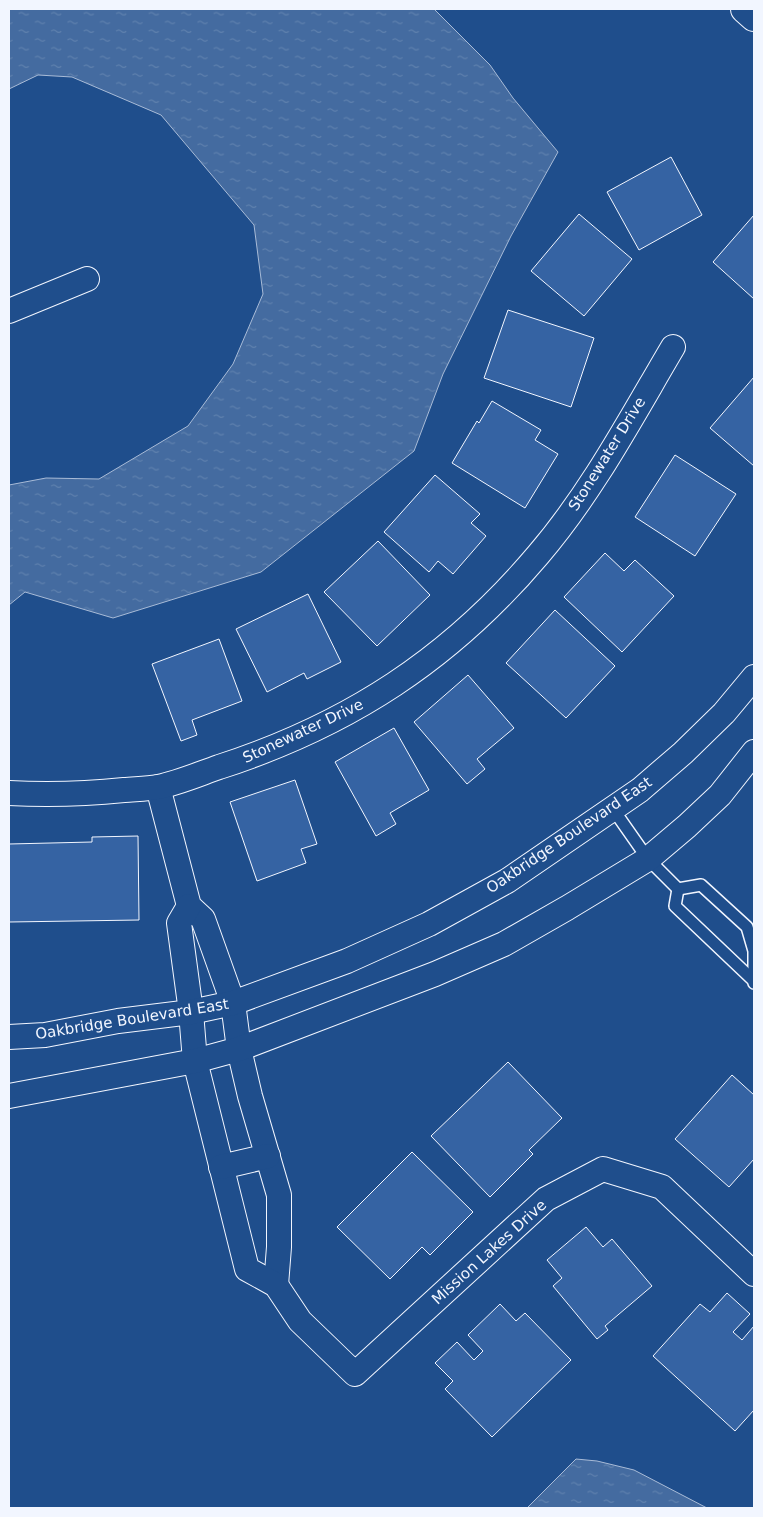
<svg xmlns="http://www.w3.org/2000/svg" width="763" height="1517" font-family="'DejaVu Sans',sans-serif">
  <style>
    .water { fill: url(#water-ripples); stroke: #a8bbd7 }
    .building { fill: #3563a3; stroke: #f2f6ff }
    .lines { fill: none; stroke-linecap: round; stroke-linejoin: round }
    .service-casing { stroke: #f2f6ff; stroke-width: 14 }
    .minor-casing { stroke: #f2f6ff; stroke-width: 26 }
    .primary-casing { stroke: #f2f6ff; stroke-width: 30 }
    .service { stroke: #1f4e8c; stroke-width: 11 }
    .minor { stroke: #1f4e8c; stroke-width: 24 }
    .primary { stroke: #1f4e8c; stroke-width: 28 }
    .labels { text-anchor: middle; stroke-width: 4; stroke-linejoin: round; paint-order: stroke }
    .street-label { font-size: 15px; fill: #f2f6ff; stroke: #1f4e8c }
  </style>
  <defs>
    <pattern id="water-ripples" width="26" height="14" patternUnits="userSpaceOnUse" patternTransform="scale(1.25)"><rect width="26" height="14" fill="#446ba0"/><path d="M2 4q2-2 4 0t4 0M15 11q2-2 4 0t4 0" fill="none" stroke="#5f81ae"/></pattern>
  </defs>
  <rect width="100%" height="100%" fill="#1f4e8c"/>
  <!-- water -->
  <g class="water">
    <polygon points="9,9 434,9 490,65 513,98 558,152 511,236 443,374 414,451 261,572 113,618 25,592 9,605 9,485 46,478 99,479 188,426 233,364 263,294 254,225 161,115 72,77 38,75 9,89"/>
    <polygon points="576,1459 597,1461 634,1470 707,1508 527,1508"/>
  </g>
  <!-- building -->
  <g class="building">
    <polygon points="671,157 702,215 639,250 607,192"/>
    <polygon points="579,214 632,259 584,316 531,271"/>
    <polygon points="754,215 754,299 713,262"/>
    <polygon points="508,310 594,338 571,407 484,378"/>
    <polygon points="754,377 754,466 710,428"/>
    <polygon points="492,401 541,430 535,440 558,454 525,508 452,463 477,421 479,423"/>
    <polygon points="675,455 736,494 695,556 635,517"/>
    <polygon points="435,475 480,514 471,523 486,536 453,574 438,561 429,572 384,532"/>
    <polygon points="378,541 430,595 377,646 324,592"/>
    <polygon points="605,553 624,571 635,560 674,596 622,652 564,597"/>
    <polygon points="308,594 341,662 307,679 304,673 267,692 236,629"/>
    <polygon points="555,610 615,666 566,718 506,663"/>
    <polygon points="219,639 242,701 192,720 197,735 181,741 152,664"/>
    <polygon points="468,675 514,728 477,759 485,769 467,784 414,722"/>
    <polygon points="394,728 429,790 390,813 396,824 376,836 335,762"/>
    <polygon points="295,780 317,844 301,849 306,863 257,881 230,802"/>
    <polygon points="138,836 139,920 9,922 9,844 92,842 92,837"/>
    <polygon points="508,1062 562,1118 529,1150 533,1154 490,1197 431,1136"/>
    <polygon points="732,1075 754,1095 754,1159 729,1187 675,1139"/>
    <polygon points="412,1152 473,1212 430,1255 422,1247 390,1279 337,1227"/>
    <polygon points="586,1227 603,1247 612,1239 652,1286 605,1326 608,1330 597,1339 553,1286 562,1278 547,1260"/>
    <polygon points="727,1293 750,1314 733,1332 742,1340 754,1326 754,1410 735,1431 653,1356 700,1304 710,1312"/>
    <polygon points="500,1304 516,1321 525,1313 571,1360 492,1437 445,1389 453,1381 435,1363 457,1342 474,1360 483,1351 468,1335"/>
  </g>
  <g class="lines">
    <defs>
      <g id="service">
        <polyline points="613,809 648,859 678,889"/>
        <polyline points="678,889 701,885 747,927 754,951 754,983"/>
        <polyline points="678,889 675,906 754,981"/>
      </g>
      <g id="minor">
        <polyline points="9,311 87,279"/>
        <polyline points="158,787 189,906 203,919 233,1003 239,1049 250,1096 279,1195 279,1247 276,1285"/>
        <path d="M9,793c38,2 76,1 115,-3 11,-1 23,-1 34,-3 20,-4 41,-13 61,-20 130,-42 231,-108 319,-212 54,-63 93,-137 135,-208"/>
        <polyline points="189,906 179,923 191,1012 195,1061 247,1269 276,1285 300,1321 355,1374 546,1199 603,1169 662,1187 754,1274"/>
        <polyline points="9,1037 45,1035 118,1021 191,1012 233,1003 347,961 429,924 507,881 640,790 683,753 724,713 754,677"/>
        <polyline points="9,1096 195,1061 239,1049 435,974 504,944 567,908 648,859 687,826 720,795 754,752"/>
        <polyline points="221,1167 268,1156"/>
      </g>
      <polyline id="primary" points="745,9 754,17"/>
    </defs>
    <!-- service casing -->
    <use href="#service" class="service-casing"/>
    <!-- minor casing -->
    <use href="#minor" class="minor-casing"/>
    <!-- primary casing -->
    <use href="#primary" class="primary-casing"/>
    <!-- service -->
    <use href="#service" class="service"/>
    <!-- minor -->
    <use href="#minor" class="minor"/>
    <!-- primary -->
    <use href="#primary" class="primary"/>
  </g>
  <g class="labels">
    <!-- street labels -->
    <g class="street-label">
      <text transform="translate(607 454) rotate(-58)" y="5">Stonewater Drive</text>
      <text transform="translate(303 731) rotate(-25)" y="5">Stonewater Drive</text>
      <text transform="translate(569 835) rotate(-34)" y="5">Oakbridge Boulevard East</text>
      <text transform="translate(132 1019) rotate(-9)" y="5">Oakbridge Boulevard East</text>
      <text transform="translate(489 1252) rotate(-42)" y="5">Mission Lakes Drive</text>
    </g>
  </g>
  <!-- border -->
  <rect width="763" height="1517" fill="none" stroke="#f2f6ff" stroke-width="20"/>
</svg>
